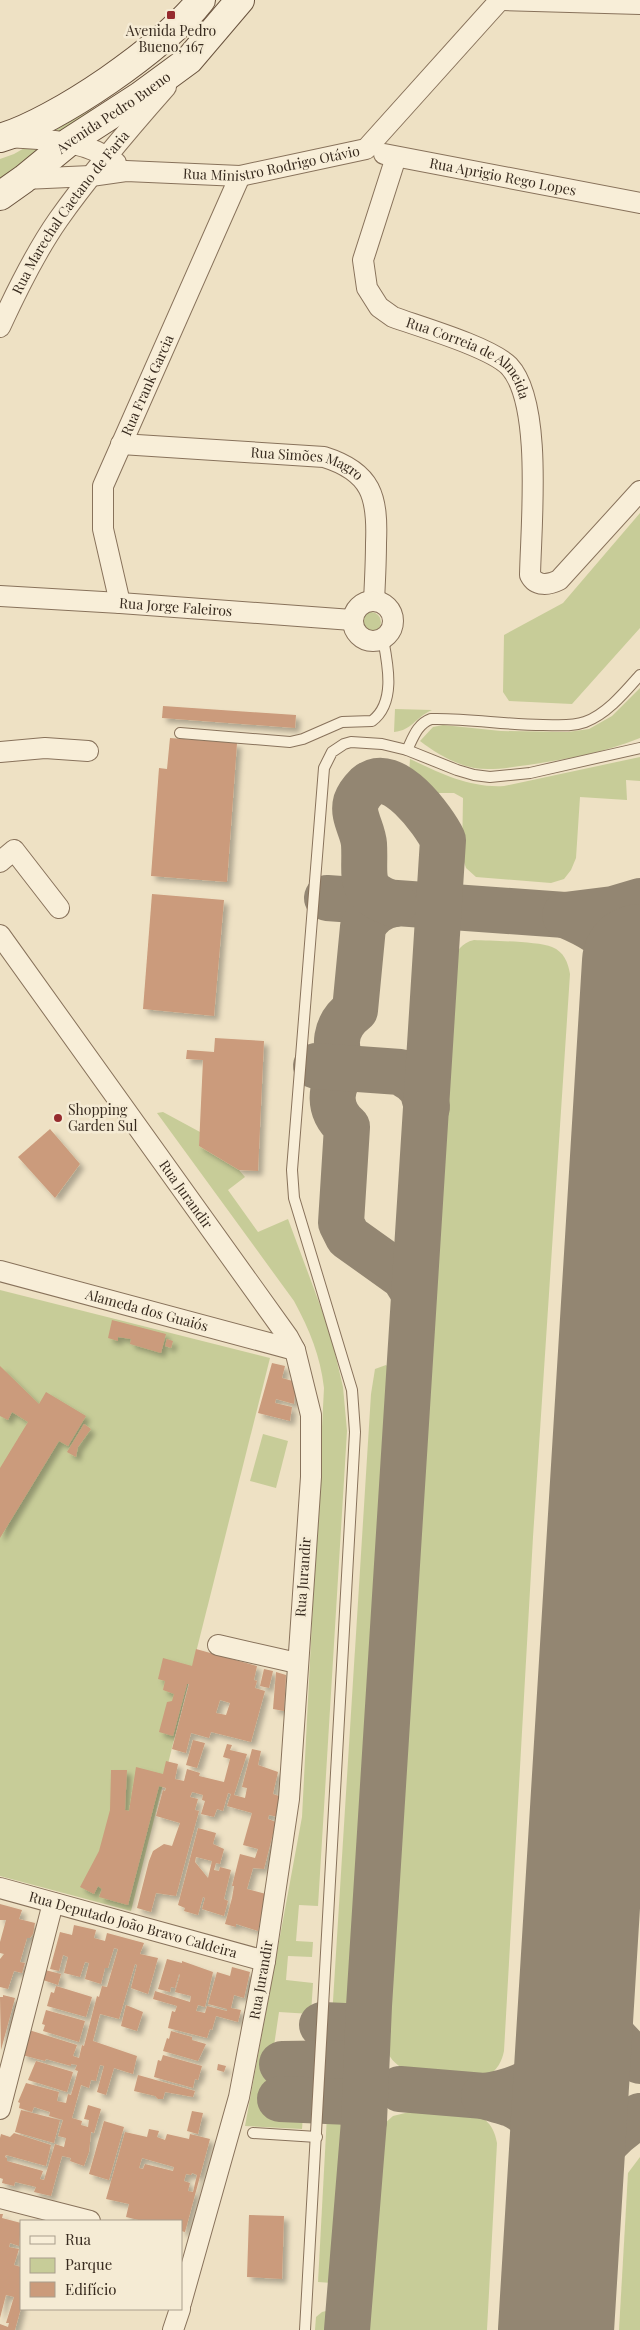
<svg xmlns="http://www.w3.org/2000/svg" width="640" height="2330" font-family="'Playfair Display',serif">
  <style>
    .green { fill: #c7cc98 }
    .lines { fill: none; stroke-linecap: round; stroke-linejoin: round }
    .taxiway { stroke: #938672; stroke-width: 46 }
    .runway { stroke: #938672; stroke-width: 116 }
    .building { fill: #cb9b7b; fill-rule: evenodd; filter: url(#shadow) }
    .lane-casing { stroke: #88725b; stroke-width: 12 }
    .street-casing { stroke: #88725b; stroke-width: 22 }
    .secondary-casing { stroke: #6a533e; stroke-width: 30 }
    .lane { stroke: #f8eed8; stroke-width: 10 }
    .street { stroke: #f8eed8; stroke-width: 20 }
    .secondary { stroke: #f8eed8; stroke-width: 28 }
    .poi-dot { fill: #962b2e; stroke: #f5ebd4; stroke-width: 2 }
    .labels { text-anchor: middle; stroke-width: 5; stroke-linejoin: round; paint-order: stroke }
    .poi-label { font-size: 14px; fill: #382b1f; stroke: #f5ebd4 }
    .street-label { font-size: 14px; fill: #382b1f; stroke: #f5ebd4 }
  </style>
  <defs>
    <filter id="shadow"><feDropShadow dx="4.5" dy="4.5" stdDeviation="2.5" flood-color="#0004"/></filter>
  </defs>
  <rect width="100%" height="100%" fill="#eee1c4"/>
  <!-- green -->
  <g class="green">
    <polygon points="94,108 107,110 0,182 0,159 14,154"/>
    <polygon points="640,513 640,628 572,704 509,701 503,692 504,635 563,603"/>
    <circle cx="371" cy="622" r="10"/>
    <path d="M640,688v50c-38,15 -72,21 -112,27 -17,2 -36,6 -54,3 -20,-4 -38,-15 -54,-27l13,-14 10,-2 58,6 67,1 21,-3 23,-13z"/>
    <path d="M395,709l37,1c-18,8 -19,20 -38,22z"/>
    <path d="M640,757v24l-14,-1 1,20 -47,-3 -4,61 -5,12 -7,9 -13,4 -75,-6 -10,-9 -4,-12 1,-58 -9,-5h-20l-25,-19 1,-15c30,14 59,29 94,27z"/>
    <path d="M474,940c18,1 63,1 78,7 12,5 16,15 18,27l-37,563 -29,514c-2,10 -7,20 -17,25 -10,4 -21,2 -31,2 -27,-1 -70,-3 -71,-39l30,-511 37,-566c5,-11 9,-19 22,-22z"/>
    <path d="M163,1112l37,20 -1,14 40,24 6,7 -17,13 30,42 30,-13 42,113 13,55 4,44 -29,475 -19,-1 -3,36 17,1 -1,15 -24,-1 -2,24 27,3 -2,31 -32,-2 -15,101 39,3 -1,13 -57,-3 57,-309 22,-429c-4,-33 -14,-57 -30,-87l-137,-188z"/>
    <polygon points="0,1290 270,1358 131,1911 0,1876"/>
    <path d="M386,1365l8,7 2,16 -40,622c-8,8 -13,10 -24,7l39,-623 4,-25z"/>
    <polygon points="263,1434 288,1441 276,1488 250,1481"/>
    <circle cx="343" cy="2045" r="10"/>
    <circle cx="339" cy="2083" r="11"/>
    <path d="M413,2107c32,2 78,-5 84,36l-10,187h-121l10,-166 3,-28 5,-12 9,-8 20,-5z"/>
    <polygon points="337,2110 349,2118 340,2274 332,2283 318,2282 327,2115"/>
    <polygon points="640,2157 640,2330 619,2330 628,2173"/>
    <polygon points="326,2311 334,2316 335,2330 315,2330 316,2317 322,2312"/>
  </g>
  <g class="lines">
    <!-- taxiway -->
    <g class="taxiway">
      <polyline points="327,898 565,915"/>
      <path d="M394,904c-14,3 -24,9 -31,23l-8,83c-20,15 -24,38 -9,58 -18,19 -18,42 1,59l-6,96 7,14 56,40 10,16"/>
      <path d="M637,1009c-13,-54 -17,-71 -72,-94l48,-6 27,-8"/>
      <polyline points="316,1066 400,1072 413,1080 422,1089 427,1107"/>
      <polyline points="626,1188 640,1072"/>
      <path d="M581,1920c2,20 2,56 7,74 8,24 31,53 52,67"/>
      <polyline points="322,2025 368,2027"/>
      <polyline points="282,2064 350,2063 359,2068 366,2078"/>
      <polyline points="400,2089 484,2096"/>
      <polyline points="280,2099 350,2102 359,2109 364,2121"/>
      <path d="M565,2182c-11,-29 -22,-65 -54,-78 -9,-3 -18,-5 -27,-8 53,-7 66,-27 90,-71"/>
      <path d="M562,2234c15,-49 30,-92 78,-118"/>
      <path d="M347,2330l17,-209 5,-115 74,-1166c-9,-19 -51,-77 -76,-54 -5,5 -9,10 -11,16 -4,14 7,28 8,42 2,32 -8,48 30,60"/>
    </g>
    <!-- runway -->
    <polyline class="runway" points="556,2330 640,962"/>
  </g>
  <!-- building -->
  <g class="building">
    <polygon points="163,706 296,715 295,728 162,718"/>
    <polygon points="170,738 237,743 227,882 151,876 159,768 167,769"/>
    <polygon points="152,894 224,900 214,1016 143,1009"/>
    <polygon points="215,1038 264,1041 258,1171 239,1170 199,1146 203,1060 186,1059 187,1050 214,1052"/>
    <polygon points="50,1129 80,1164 55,1198 18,1157"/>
    <polygon points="112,1320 166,1334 161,1353 130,1344 131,1339 118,1337 118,1341 108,1338"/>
    <polygon points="167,1339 173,1341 171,1348 165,1346"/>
    <polygon points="272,1363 285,1366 282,1378 296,1382 294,1404 276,1399 275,1403 292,1407 290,1421 258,1413"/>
    <polygon points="0,1366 39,1404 46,1392 86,1416 68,1446 59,1441 0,1538 0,1468 28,1422 12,1412 8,1420 0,1416"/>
    <polygon points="84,1424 91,1429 78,1447 76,1457 67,1452"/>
    <path d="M196,1649l61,17 -3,14 3,1 -2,7 10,3 -14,51 -40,-10 -2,6 -18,-5 -5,20 -14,-4 17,-65h-2l-14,52 -14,-4 8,-30 5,-1 2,-7 -11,-4 2,-9 -7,-2 5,-21 29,8zM220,1700l10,3 -4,12 -10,-2z"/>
    <polygon points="264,1669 273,1671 269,1688 260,1686"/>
    <polygon points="276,1672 286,1675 284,1711 273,1709"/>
    <polygon points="193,1740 205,1743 197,1768 186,1765"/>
    <polygon points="227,1744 232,1745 230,1750 247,1754 234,1795 245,1798 247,1788 242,1787 252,1749 261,1751 258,1765 278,1772 273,1794 279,1796 278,1817 269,1815 268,1819 276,1822 264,1869 253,1868 247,1889 266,1894 258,1931 236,1924 236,1927 225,1924 232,1898 234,1886 232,1886 240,1854 255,1858 258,1849 243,1845 252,1813 227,1806 231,1794 228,1793 223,1811 217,1809 214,1817 201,1814 205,1801 202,1800 203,1795 192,1792 190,1797 198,1799 195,1810 199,1811 176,1896 156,1893 151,1912 137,1908 149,1861 153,1851 164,1844 172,1846 180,1823 156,1816 163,1790 165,1791 166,1788 159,1786 128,1905 99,1897 102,1889 98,1886 94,1894 80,1887 99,1851 110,1810 111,1770 127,1770 125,1810 129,1811 136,1767 163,1774 166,1761 178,1764 175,1779 184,1781 187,1769 200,1773 199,1776 224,1782 230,1759 223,1757"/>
    <path d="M198,1828l18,5 -3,11 11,5 -4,15 -4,-1 -2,7 5,1 1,-4 11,3 -7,29 4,2 -4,15 -22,-7 3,-11 -2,-1 -5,18 -14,-4 1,-3 -7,-3zM196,1857l16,4 -4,17 -13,-16z"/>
    <polygon points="0,1904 22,1910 19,1919 35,1923 33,1934 30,1938 27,1938 20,1962 25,1963 22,1973 14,1971 8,1989 0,1987 0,1959 4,1954 0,1953 0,1942 6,1920 0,1920"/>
    <polygon points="74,1925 96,1930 94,1938 105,1941 107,1933 144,1943 140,1954 158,1958 148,1994 131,1988 137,1965 135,1964 119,2019 100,2014 93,2041 137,2056 133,2074 114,2068 106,2095 97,2092 104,2066 100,2065 96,2081 91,2080 89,2088 81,2085 72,2118 82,2121 81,2125 88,2127 89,2120 84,2119 88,2105 101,2109 94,2133 91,2132 89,2152 84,2166 70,2161 71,2158 62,2156 51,2196 34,2192 36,2187 15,2182 14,2186 2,2183 3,2179 0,2178 0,2138 1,2134 10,2137 14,2133 51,2145 46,2166 6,2155 5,2157 7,2158 7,2161 43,2171 40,2179 44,2180 55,2144 64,2147 66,2138 58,2136 63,2120 49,2116 50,2112 34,2107 32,2112 19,2108 20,2103 18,2102 26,2083 59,2092 57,2101 66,2103 68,2094 71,2095 78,2071 75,2070 77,2065 71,2064 71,2066 46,2059 45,2061 22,2055 29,2030 77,2045 73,2056 79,2058 82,2045 84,2046 97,1996 99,1997 102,1986 107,1987 118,1949 114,1948 108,1968 105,1968 101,1984 85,1979 89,1963 85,1962 80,1977 64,1973 68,1957 63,1955 59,1971 50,1969 60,1932 72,1935"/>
    <polygon points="167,1959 182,1963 182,1961 213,1972 205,2007 198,2005 196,2011 205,2013 207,2006 227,2011 227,2009 208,2004 217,1972 230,1976 232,1967 250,1972 244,1998 234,1995 231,2008 241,2010 238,2022 216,2016 212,2030 210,2029 207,2038 168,2028 172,2011 175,2012 177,2006 153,1999 155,1991 190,2002 191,1996 175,1992 180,1975 179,1974 175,1988 171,1987 170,1992 158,1989"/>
    <polygon points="45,1970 61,1974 58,1985 43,1980"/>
    <polygon points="56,1986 92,1997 86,2017 47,2006 51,1992 54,1993"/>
    <polygon points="3,1995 15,1998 1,2050 0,1997 3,1997"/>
    <polygon points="126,2005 143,2012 137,2031 121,2026"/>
    <polygon points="46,2010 85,2021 79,2042 43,2031 45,2025 42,2024"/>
    <polygon points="171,2031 192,2037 192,2040 206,2044 198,2061 163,2051 167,2038 169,2039"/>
    <polygon points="163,2055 202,2066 198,2080 195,2079 193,2088 154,2077 158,2060 161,2061"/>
    <polygon points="36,2061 73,2072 67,2092 28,2080"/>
    <polygon points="218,2064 226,2066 224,2072 217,2070"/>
    <polygon points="138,2075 195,2091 193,2097 165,2092 163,2099 158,2099 155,2096 134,2091"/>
    <polygon points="21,2110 60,2120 54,2143 15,2132"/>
    <polygon points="192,2111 203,2113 198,2134 187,2131"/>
    <polygon points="104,2121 124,2127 109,2180 89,2174"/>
    <path d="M149,2129l10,2 -2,6 8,3 2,-6 22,5 1,-5 20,5 -25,93 -4,-1v-10h-38l-17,-4 3,-13 -23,-5 19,-67 22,5zM142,2158l32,9 -1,4 -28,-7 -2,5 -4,-1zM192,2173l5,2 -4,17 -5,-1 2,-8 -6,-2 2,-7 5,1z"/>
    <polygon points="0,2214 3,2214 2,2218 21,2223 19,2246 10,2243 9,2247 19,2249 14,2265 21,2267 21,2308 15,2330 0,2330 0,2324 8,2327 9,2323 6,2323 14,2297 6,2295 0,2318"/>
    <polygon points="249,2215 284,2216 282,2279 247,2277"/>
  </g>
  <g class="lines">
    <defs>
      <g id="lane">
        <path d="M180,733l110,9 13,-3 39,-17 30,-1c24,-18 16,-56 11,-82"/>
        <path d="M407,750c6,-12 10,-26 24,-31 37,-1 74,6 112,6 14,0 28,2 42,-3 22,-8 40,-30 55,-47"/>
        <polyline points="253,2133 317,2137"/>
        <polyline points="305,2330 355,1432 352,1390 294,1198 292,1170 324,768 332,752 344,744 351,742 382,744 407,750 457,770 474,775 490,777 530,773 640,748"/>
      </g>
      <g id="street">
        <polyline points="503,0 640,4"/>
        <path d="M8,137c37,3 77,2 108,26"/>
        <path id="s1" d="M384,154l256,49"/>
        <path id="s2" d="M396,157l-33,103 4,28 12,19 14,10c28,10 97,30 116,49 34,36 22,158 21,209 6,12 19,10 29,5l81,-89"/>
        <path id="s3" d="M24,179l67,-3 35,-5 114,5 126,-27 134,-149"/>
        <path id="s4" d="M0,327c17,-37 35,-74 58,-107 33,-47 70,-90 108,-133"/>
        <path id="s5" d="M121,444l203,13c48,15 54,40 52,86 0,19 -1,38 -2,58"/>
        <path id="s6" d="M0,596l120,7 232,17"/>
        <circle cx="373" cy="621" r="20"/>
        <path id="s7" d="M120,603l-17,-74v-43l137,-310"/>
        <polyline points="0,752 45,748 88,751"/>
        <polyline points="0,862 14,850 59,908"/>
        <path id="s8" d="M0,935l288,402 7,13 16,65v62l-22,322 -24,162 -26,136 -58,206"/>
        <path id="s9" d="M0,1271l295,79"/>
        <polyline points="218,1645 297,1663"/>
        <path id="s10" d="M0,1888l265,73"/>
        <polyline points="0,2109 53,1903"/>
        <polyline points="0,2198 90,2221"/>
        <polyline points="173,2330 180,2309"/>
      </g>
      <g id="secondary">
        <path d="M0,138c56,-16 166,-92 201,-138"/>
        <path id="s11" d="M0,196l24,-17 45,-37 71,-46 49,-36 51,-60"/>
      </g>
    </defs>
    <!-- lane casing -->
    <use href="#lane" class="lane-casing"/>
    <!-- street casing -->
    <use href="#street" class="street-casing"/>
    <!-- secondary casing -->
    <use href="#secondary" class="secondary-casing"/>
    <!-- lane -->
    <use href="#lane" class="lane"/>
    <!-- street -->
    <use href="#street" class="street"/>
    <!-- secondary -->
    <use href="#secondary" class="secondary"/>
  </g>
  <!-- markers -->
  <g class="poi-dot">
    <rect x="166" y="10" width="10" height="10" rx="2.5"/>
    <circle cx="58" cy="1118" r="5"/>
  </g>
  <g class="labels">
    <!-- poi labels -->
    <g class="poi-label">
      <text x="171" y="36">Avenida Pedro<tspan x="171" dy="16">Bueno, 167</tspan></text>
      <text x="68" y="1115" text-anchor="start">Shopping<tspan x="68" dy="16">Garden Sul</tspan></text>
    </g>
    <!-- street labels -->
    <g class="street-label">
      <text dy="5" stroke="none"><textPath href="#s11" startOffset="141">Avenida Pedro Bueno</textPath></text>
      <text dy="5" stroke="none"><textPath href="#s3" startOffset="249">Rua Ministro Rodrigo Otávio</textPath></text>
      <text dy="5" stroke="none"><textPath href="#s1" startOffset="121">Rua Aprigio Rego Lopes</textPath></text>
      <text dy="5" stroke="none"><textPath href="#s4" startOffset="135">Rua Marechal Caetano de Faria</textPath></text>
      <text dy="5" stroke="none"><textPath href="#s2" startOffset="265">Rua Correia de Almeida</textPath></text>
      <text dy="5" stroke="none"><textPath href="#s7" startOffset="229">Rua Frank Garcia</textPath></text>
      <text dy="5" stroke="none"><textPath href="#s5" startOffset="188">Rua Simões Magro</textPath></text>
      <text dy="5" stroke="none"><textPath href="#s6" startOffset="176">Rua Jorge Faleiros</textPath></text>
      <text dy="5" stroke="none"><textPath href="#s8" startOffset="319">Rua Jurandir</textPath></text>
      <text dy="5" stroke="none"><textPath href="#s9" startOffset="152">Alameda dos Guaiós</textPath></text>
      <text transform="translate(303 1577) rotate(-86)" y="5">Rua Jurandir</text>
      <text dy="5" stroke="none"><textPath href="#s10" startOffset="138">Rua Deputado João Bravo Caldeira</textPath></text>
      <text transform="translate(261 1980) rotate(-80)" y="5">Rua Jurandir</text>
    </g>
  </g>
  <!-- legend -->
  <rect x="20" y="2220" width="162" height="90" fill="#f5ebd4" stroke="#a99e8c"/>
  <rect x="30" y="2236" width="25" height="8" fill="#f8eed8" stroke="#a99e8c"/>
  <text x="65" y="2245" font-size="15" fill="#382b1f">Rua</text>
  <rect x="30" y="2258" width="25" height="15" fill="#c7cc98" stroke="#a99e8c"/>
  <text x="65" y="2270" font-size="15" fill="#382b1f">Parque</text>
  <rect x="30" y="2282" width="25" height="15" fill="#cb9b7b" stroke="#a99e8c"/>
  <text x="65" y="2295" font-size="15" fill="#382b1f">Edifício</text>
</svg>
